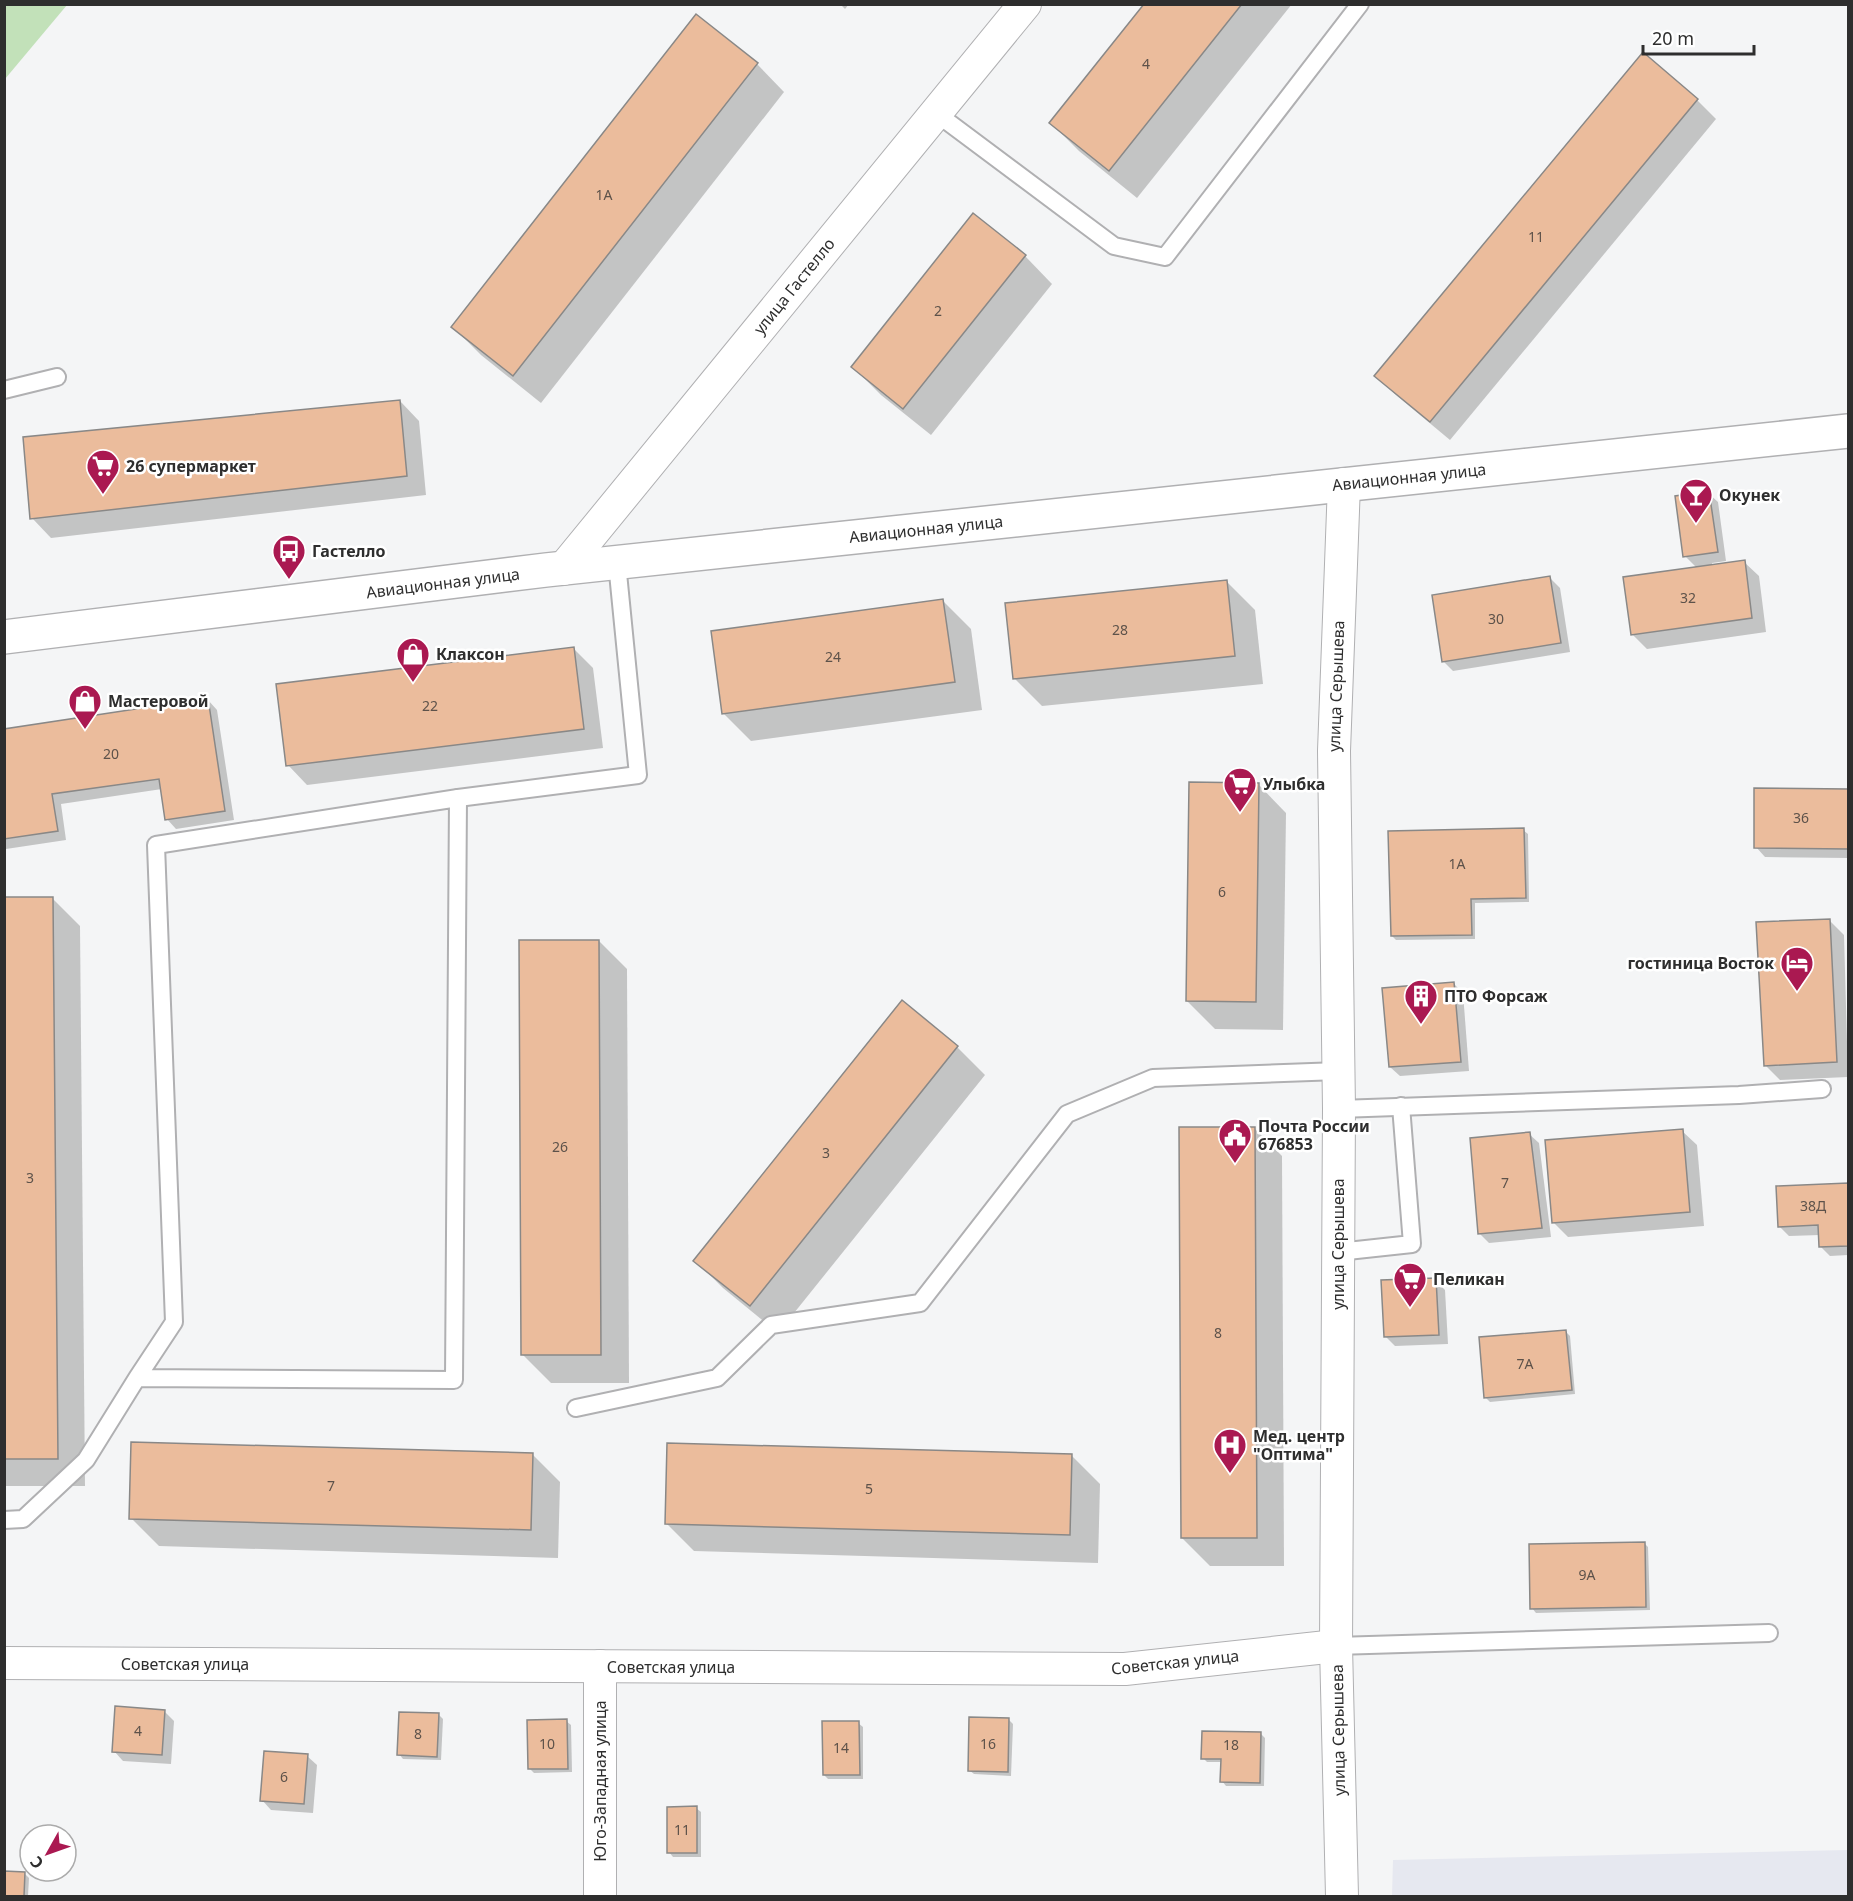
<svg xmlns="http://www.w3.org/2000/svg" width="1853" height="1901" font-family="'Noto Sans',sans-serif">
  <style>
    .built { fill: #e6e8f0 }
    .green { fill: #c2e1b9 }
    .shadow { fill: #0003 }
    .building { fill: #ebbc9c; stroke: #898887; stroke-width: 1.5 }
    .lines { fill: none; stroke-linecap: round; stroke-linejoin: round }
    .lane-casing { stroke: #b0b0b2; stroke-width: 20 }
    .street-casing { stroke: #b0b0b2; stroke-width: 34 }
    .secondary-casing { stroke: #b0b0b2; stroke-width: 36 }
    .lane { stroke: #fff; stroke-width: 16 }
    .street { stroke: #fff; stroke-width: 32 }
    .secondary { stroke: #fff; stroke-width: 33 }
    .labels { text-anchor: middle; stroke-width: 5; stroke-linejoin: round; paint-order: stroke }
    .number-label { font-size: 14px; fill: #5d524a }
    .street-label { font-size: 16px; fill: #2e2e2e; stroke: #fff }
    .poi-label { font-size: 16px; font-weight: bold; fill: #2e2e2e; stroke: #fff; text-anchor: start }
  </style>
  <rect width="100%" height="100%" fill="#f4f5f6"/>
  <!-- built -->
  <polygon class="built" points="1848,1850 1848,1896 1392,1896 1393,1860"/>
  <!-- green -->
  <polygon class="green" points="5,4 67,5 5,79 4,5"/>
  <!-- shadow -->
  <g class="shadow">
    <polygon points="840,4 849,4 845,9"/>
    <polygon points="1146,4 1292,4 1137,198 1079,151 1051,123"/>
    <polygon points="757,64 784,92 541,403 481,355 453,327"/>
    <polygon points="1697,100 1716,119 1450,440 1396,395 1376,376"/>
    <polygon points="1025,256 1052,284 931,435 881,395 853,367"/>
    <polygon points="400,401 419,421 426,495 51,538 32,518"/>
    <polygon points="1708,493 1718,502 1726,561 1712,563 1712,566 1744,562 1759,576 1766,632 1647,649 1633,635 1697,568 1685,556"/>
    <polygon points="1550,578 1560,588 1570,652 1453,671 1443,661"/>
    <polygon points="1227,582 1255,610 1263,684 1042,706 1014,678"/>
    <polygon points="943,601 971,629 982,710 751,741 723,713"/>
    <polygon points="573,648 593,668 603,748 307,785 288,765"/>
    <polygon points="208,700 217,710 234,820 176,829 167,819 162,789 61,804 66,840 6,849 4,847 4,730"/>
    <polygon points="1259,785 1286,813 1283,1030 1215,1029 1187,1001"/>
    <polygon points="1756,789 1848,790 1848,858 1765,857 1756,847"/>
    <polygon points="1523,830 1528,834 1529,902 1475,903 1475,939 1396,940 1392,936"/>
    <polygon points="52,898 80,926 85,1486 4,1486 4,899"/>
    <polygon points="1829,920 1844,935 1848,1077 1780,1080 1765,1065"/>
    <polygon points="599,941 627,969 629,1383 551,1383 523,1355"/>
    <polygon points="1454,984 1463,993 1469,1071 1400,1076 1390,1067"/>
    <polygon points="957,1047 985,1075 778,1333 723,1288 695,1260"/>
    <polygon points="1254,1128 1282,1156 1284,1566 1210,1566 1182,1538"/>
    <polygon points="1682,1131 1697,1145 1704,1226 1568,1237 1553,1222"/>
    <polygon points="1529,1134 1539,1143 1551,1237 1489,1243 1479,1233"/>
    <polygon points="1848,1185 1848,1255 1830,1256 1820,1246 1820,1235 1789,1236 1779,1226 1778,1188"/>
    <polygon points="1435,1280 1445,1290 1448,1344 1395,1346 1385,1336"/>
    <polygon points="1566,1332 1570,1336 1575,1394 1490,1402 1485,1397"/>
    <polygon points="532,1454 560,1482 558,1558 159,1546 131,1518"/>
    <polygon points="1072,1456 1100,1484 1098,1563 694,1551 666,1523"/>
    <polygon points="1644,1543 1648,1547 1650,1610 1536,1613 1532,1608"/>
    <polygon points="164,1711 174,1721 171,1764 123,1761 114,1751"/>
    <polygon points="438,1714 443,1719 441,1760 403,1759 399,1754"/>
    <polygon points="1008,1719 1013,1724 1011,1776 974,1774 969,1770"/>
    <polygon points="566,1721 571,1725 572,1772 534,1773 530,1769"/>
    <polygon points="858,1723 863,1727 863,1779 828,1779 824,1775"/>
    <polygon points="1260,1733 1265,1738 1264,1786 1226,1786 1222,1781 1222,1762 1207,1762 1203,1758"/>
    <polygon points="307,1756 317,1765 313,1813 271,1810 262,1800"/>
    <polygon points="696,1808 701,1812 701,1857 673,1857 669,1852"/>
    <polygon points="4,1872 24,1873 29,1878 28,1896 4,1896"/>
  </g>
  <!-- building -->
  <g class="building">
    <polygon points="1144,4 1242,4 1109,171 1049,123"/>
    <polygon points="696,14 758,63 513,376 451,327"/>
    <polygon points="1643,52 1698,99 1430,422 1374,376"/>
    <polygon points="973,213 1026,255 903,409 851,367"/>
    <polygon points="400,400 407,476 30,519 23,437"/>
    <polygon points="1709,491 1718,552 1683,557 1675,496"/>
    <polygon points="1745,560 1752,618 1631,635 1623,577"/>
    <polygon points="1550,576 1561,643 1442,662 1432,595"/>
    <polygon points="1227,580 1235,656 1013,679 1005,603"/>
    <polygon points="943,599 955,682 722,714 711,631"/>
    <polygon points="574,647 584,729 286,766 276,684"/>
    <polygon points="208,698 225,811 165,820 159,779 52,794 58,831 4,839 4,729"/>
    <polygon points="1189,782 1259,783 1256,1002 1186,1001"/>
    <polygon points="1754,788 1848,789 1848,849 1754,848"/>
    <polygon points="1524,828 1526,898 1471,899 1472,935 1391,936 1388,831"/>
    <polygon points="4,897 53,897 58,1459 4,1459"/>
    <polygon points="1830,919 1837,1062 1764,1066 1756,922"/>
    <polygon points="519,940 599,940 601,1355 521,1355"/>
    <polygon points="1454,982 1461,1062 1389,1067 1382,988"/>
    <polygon points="902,1000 958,1046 750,1306 693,1261"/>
    <polygon points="1179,1127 1255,1127 1257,1538 1181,1538"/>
    <polygon points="1683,1129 1690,1212 1552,1223 1545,1140"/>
    <polygon points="1530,1132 1542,1228 1478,1234 1470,1138"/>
    <polygon points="1848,1183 1848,1246 1819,1247 1818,1225 1778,1227 1776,1186"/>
    <polygon points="1436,1278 1439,1335 1384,1337 1381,1280"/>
    <polygon points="1566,1330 1572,1390 1484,1398 1479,1337"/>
    <polygon points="131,1442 533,1453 531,1530 129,1519"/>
    <polygon points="667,1443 1072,1454 1070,1535 665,1524"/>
    <polygon points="1645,1542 1646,1607 1530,1609 1529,1544"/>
    <polygon points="115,1706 165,1710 162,1755 112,1752"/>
    <polygon points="399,1712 439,1713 437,1757 397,1755"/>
    <polygon points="969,1717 1009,1718 1008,1772 968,1771"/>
    <polygon points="567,1719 568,1769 528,1769 527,1720"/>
    <polygon points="822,1721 859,1721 860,1775 823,1775"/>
    <polygon points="1202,1731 1261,1732 1260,1783 1220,1782 1221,1759 1201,1759"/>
    <polygon points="264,1751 308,1754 304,1804 260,1801"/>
    <polygon points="697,1806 697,1853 667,1853 667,1807"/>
    <polygon points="4,1871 25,1872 24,1896 4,1896"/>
  </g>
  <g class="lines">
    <defs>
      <g id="lane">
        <polyline points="936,113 1114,246 1165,257 1360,4"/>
        <polyline points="4,390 57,377"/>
        <polyline points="458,798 638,775 617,563"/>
        <polyline points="1339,1109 1739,1095 1822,1089"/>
        <polyline points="1338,1252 1412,1244 1401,1106"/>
        <polyline points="576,1408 717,1378 771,1325 920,1303 1067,1114 1153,1078 1339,1071"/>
        <polyline points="4,1520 23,1519 86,1460 137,1378 454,1380 458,798 156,845 174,1322 137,1378"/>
        <polyline points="1336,1646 1769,1633"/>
      </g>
      <g id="street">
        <polyline points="563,569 1025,4"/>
        <polyline points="4,1663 1125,1669 1336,1646"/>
        <polyline points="600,1896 600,1666"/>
        <polyline points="1342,1896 1336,1646 1339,1109 1334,751 1344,484"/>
      </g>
      <polyline id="secondary" points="4,637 546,570 1848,431"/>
    </defs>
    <!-- lane casing -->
    <use href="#lane" class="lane-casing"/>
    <!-- street casing -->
    <use href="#street" class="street-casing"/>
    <!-- secondary casing -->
    <use href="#secondary" class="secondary-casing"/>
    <!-- lane -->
    <use href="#lane" class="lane"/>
    <!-- street -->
    <use href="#street" class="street"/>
    <!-- secondary -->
    <use href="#secondary" class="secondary"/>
  </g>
  <!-- icons -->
  <defs>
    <symbol id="supermarket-pin" viewBox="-11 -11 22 30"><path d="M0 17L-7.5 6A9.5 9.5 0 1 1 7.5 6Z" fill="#aa1951" stroke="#fff"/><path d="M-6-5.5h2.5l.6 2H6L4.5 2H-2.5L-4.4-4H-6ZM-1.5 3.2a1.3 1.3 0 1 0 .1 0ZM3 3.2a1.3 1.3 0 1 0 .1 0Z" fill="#fff"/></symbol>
    <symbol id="bar-pin" viewBox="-11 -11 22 30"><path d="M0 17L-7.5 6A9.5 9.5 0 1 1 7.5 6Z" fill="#aa1951" stroke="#fff"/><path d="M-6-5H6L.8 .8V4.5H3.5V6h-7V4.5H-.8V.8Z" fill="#fff"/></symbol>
    <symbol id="bus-pin" viewBox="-11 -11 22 30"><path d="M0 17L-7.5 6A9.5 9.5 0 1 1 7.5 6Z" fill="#aa1951" stroke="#fff"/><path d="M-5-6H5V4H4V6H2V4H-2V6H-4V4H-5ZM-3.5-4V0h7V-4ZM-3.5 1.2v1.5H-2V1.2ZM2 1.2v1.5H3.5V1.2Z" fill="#fff"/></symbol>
    <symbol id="shop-pin" viewBox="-11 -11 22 30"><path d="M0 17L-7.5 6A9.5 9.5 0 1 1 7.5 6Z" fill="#aa1951" stroke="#fff"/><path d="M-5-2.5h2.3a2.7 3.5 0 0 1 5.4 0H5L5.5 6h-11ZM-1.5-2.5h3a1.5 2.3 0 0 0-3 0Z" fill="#fff"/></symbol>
    <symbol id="hotel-pin" viewBox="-11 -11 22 30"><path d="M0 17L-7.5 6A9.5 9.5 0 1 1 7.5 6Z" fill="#aa1951" stroke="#fff"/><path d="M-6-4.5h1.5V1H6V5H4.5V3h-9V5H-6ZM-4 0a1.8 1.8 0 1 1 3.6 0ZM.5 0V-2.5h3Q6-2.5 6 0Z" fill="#fff"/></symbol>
    <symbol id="building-pin" viewBox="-11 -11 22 30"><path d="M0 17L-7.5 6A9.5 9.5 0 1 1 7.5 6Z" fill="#aa1951" stroke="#fff"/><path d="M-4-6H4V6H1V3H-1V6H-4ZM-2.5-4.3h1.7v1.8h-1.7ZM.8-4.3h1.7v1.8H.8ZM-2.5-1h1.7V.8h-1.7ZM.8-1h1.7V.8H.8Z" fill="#fff"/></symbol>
    <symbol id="civic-pin" viewBox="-11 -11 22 30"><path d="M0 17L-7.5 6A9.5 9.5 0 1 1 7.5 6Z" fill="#aa1951" stroke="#fff"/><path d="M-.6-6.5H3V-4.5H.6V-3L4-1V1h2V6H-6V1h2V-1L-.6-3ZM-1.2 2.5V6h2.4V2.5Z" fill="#fff"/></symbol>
    <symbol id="hospital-pin" viewBox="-11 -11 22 30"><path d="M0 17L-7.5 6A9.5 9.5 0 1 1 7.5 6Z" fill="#aa1951" stroke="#fff"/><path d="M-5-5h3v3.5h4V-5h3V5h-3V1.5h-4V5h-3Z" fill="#fff"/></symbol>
  </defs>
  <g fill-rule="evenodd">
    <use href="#supermarket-pin" x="84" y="447" width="38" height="52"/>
    <use href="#bar-pin" x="1677" y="476" width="38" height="52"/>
    <use href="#bus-pin" x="270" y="532" width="38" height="52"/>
    <use href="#shop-pin" x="394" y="635" width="38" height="52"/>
    <use href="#shop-pin" x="66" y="682" width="38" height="52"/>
    <use href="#supermarket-pin" x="1221" y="765" width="38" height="52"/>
    <use href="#hotel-pin" x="1778" y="944" width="38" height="52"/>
    <use href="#building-pin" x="1402" y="977" width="38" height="52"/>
    <use href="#civic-pin" x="1216" y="1116" width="38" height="52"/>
    <use href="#supermarket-pin" x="1391" y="1260" width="38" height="52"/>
    <use href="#hospital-pin" x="1211" y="1426" width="38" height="52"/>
  </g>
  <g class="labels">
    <!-- number labels -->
    <g class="number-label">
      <text x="1146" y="69">4</text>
      <text x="604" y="200">1А</text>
      <text x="1536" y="242">11</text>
      <text x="938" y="316">2</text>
      <text x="1688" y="603">32</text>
      <text x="1496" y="624">30</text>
      <text x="1120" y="635">28</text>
      <text x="833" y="662">24</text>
      <text x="430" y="711">22</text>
      <text x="111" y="759">20</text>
      <text x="1801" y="823">36</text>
      <text x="1457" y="869">1А</text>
      <text x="1222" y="897">6</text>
      <text x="560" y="1152">26</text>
      <text x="826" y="1158">3</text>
      <text x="30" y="1183">3</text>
      <text x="1505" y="1188">7</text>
      <text x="1813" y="1211">38Д</text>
      <text x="1218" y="1338">8</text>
      <text x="1525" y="1369">7А</text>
      <text x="331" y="1491">7</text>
      <text x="869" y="1494">5</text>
      <text x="1587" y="1580">9А</text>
      <text x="138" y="1736">4</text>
      <text x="418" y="1739">8</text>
      <text x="547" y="1749">10</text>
      <text x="988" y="1749">16</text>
      <text x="1231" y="1750">18</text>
      <text x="841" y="1753">14</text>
      <text x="284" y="1782">6</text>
      <text x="682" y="1835">11</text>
    </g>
    <!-- street labels -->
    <g class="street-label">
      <text transform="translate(794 286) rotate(-51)" y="6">улица Гастелло</text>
      <text transform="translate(1409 477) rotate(-6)" y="6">Авиационная улица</text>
      <text transform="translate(926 529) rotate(-6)" y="6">Авиационная улица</text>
      <text transform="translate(443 583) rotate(-7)" y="6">Авиационная улица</text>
      <text transform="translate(1336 686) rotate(-88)" y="6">улица Серышева</text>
      <text transform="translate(1338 1244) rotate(-90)" y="6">улица Серышева</text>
      <text transform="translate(1175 1662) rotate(-6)" y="6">Советская улица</text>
      <text x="185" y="1670">Советская улица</text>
      <text x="671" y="1673">Советская улица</text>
      <text transform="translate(1338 1730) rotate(-91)" y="6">улица Серышева</text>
      <text transform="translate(600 1781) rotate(-90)" y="6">Юго-Западная улица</text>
    </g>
    <!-- poi labels -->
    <g class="poi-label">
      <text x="126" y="472">26 супермаркет</text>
      <text x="1719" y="501">Окунек</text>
      <text x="312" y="557">Гастелло</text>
      <text x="436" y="660">Клаксон</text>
      <text x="108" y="707">Мастеровой</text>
      <text x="1263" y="790">Улыбка</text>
      <text x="1774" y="969" text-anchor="end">гостиница Восток</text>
      <text x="1444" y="1002">ПТО Форсаж</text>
      <text x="1258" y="1132">Почта России<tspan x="1258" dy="18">676853</tspan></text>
      <text x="1433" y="1285">Пеликан</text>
      <text x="1253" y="1442">Мед. центр<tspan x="1253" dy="18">"Оптима"</tspan></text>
    </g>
  </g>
  <!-- border -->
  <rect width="1853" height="1901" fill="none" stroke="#2e2e2e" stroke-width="12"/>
  <!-- north arrow -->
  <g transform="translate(48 1853) rotate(230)"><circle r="28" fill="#ffffff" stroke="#ababab" stroke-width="1.5"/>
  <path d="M0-4.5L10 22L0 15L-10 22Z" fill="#aa1951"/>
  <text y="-9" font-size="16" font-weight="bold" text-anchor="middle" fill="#2e2e2e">С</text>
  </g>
  <!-- scale -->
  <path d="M1643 45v9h111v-9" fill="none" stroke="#2e2e2e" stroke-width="3"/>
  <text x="1652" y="45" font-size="18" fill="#2e2e2e" stroke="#ffffff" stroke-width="4.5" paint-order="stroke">20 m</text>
</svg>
